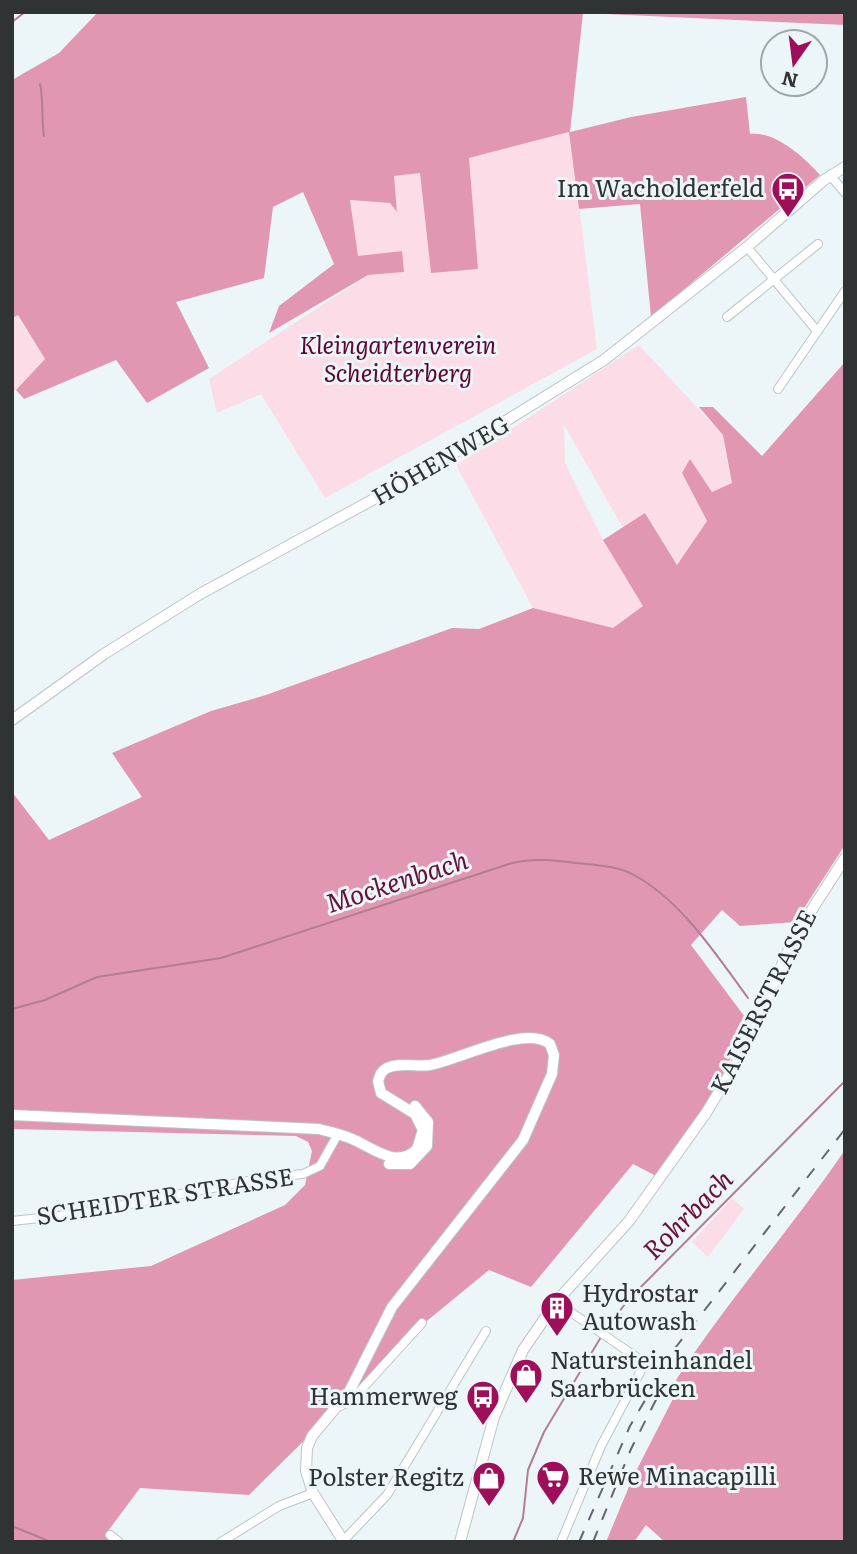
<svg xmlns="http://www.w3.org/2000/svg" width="857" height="1554" font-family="Literata,serif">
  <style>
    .green { fill: #fcdce6 }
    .forest { fill: #e197b1 }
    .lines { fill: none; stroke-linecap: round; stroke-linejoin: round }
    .stream { stroke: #b27e90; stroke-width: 2 }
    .street-casing { stroke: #bbc5c7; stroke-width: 10 }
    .secondary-casing { stroke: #bbc5c7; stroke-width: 12 }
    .street { stroke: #fff; stroke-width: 8 }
    .secondary { stroke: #fff; stroke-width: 10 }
    .rail { stroke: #63686a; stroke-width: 2; stroke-dasharray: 12 12; stroke-linecap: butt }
    .labels { text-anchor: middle; stroke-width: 6; stroke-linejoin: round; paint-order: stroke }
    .poi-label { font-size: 24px; fill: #303334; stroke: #ecf6f8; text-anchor: end }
    .park-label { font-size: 24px; font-style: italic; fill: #5f0533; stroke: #ecf6f8 }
    .street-label { font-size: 24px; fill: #303334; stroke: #ecf6f8 }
    .water-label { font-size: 26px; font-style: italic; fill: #66103a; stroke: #ecf6f8 }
  </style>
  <rect width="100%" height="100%" fill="#ecf6f8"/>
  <!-- green -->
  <g class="green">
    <polygon points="570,132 597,349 325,498 261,394 217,413 209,379 368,275 404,272 401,251 358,257 350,200 390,203 397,210 393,175 420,172 431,272 478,269 469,158"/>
    <polygon points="17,315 45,359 12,394 12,318"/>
    <polygon points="639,345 723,435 732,483 712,492 690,460 682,474 707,521 677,565 646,513 623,528 564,425 565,463 603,540 644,606 613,629 533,608 456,465"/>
    <polygon points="732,1198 744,1209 708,1257 692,1242"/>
  </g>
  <!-- forest -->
  <g class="forest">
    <path d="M98,12h747v13l-262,-12 -13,119 61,-15 115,-20 4,37c25,-3 54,23 70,41l-169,142 -11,-113 -61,5 -10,-77 -100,26 9,111 -47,4 -11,-100 -26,3 3,36 -7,-9 -40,-3 8,56 44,-5 2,21 -36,3 -99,58 10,-27 55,-42 -31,-72 -30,15 -9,71 -88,24 33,66 -62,35 -31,-43 -92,39 -8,-9 29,-31 -27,-44 -6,3v-238l47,-27z"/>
    <polygon points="845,362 845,845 795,922 740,926 722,910 691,945 748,1021 714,1093 658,1177 633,1164 531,1287 489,1270 417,1329 249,1495 140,1488 105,1535 112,1542 12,1542 12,1280 151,1266 285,1205 305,1185 312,1151 308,1142 296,1136 12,1129 12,792 49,840 142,797 112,753 211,711 266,695 452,628 479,629 533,608 613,628 643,606 603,540 645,513 677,565 707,521 682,473 690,459 712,492 732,483 723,435 699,407 713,407 762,456"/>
    <path d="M845,1150v392h-180l-19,-17 -12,17h-28l27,-65 47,-92 -4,-5c52,-80 115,-151 169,-230z"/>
  </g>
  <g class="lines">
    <!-- stream -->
    <g class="stream">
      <polyline points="12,22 25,12"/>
      <path d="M40,84c4,18 1,33 4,52"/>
      <path d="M12,1009l33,-9 52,-23 124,-19 291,-95c22,-5 42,-3 64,0 19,2 42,3 58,12 48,26 83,81 114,123"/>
      <polyline points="604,1332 628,1300 845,1081"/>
      <polyline points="12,1526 51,1542"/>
      <polyline points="513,1542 523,1518 528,1470 544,1432 601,1337"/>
    </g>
    <defs>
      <g id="street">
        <polyline points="830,175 845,193"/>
        <polyline points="747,247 817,331"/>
        <polyline points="727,317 818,244"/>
        <polyline points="778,389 845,291"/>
        <polyline points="12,1221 77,1214 270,1177 303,1174 320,1166 338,1134"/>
        <polyline points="556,1302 645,1363 601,1446 561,1542"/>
        <polyline points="338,1407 351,1401 422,1323"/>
        <polyline points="110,1535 119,1542"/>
        <polyline points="343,1541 387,1495 486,1331"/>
        <polyline points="221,1542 279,1506 313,1493"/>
      </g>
      <g id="secondary">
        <polyline points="12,720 104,654 200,594 427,470 604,360 747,247 824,180 845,167"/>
        <path d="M12,1115l307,14c11,3 22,5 33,10 20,8 45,31 65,10l6,-19 -8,-16 -34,-21 -3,-12c2,-6 3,-10 9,-13 13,-6 30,-1 43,-3 29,-5 95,-41 120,-21l4,11 -2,19 -29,66 -131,167 -43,85 -37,44 -5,12 -1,23 7,22 31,49"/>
        <polyline points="389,1164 410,1164 427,1146 428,1122 415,1106"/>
        <polyline points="460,1542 494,1417 523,1350 556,1302 629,1221 706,1113 740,1057 795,936 845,858"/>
      </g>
    </defs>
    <!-- street casing -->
    <use href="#street" class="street-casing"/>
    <!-- secondary casing -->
    <use href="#secondary" class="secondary-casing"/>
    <!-- street -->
    <use href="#street" class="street"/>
    <!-- secondary -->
    <use href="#secondary" class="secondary"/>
    <!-- rail -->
    <g class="rail">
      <polyline points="579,1542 630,1426 676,1347 845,1129"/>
      <polyline points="593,1542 631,1449 665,1382"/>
    </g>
  </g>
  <!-- icons -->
  <defs>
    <symbol id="bus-pin" viewBox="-11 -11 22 30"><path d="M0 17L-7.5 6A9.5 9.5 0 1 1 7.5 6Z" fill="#9e0e59" stroke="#ecf6f8"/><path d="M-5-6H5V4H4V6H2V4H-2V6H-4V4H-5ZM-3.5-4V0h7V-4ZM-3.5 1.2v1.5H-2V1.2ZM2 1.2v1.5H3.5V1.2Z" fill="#fff"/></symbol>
    <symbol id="building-pin" viewBox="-11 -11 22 30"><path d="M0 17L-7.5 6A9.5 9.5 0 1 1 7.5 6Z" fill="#9e0e59" stroke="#ecf6f8"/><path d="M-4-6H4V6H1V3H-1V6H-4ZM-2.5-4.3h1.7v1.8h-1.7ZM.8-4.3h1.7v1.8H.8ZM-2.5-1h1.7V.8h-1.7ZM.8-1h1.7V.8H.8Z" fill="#fff"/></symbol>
    <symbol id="shop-pin" viewBox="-11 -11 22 30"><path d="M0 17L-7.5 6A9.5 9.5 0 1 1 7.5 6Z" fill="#9e0e59" stroke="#ecf6f8"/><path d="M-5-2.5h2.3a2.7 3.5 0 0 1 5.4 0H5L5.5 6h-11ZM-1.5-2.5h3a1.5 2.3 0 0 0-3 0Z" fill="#fff"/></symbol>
    <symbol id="supermarket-pin" viewBox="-11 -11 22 30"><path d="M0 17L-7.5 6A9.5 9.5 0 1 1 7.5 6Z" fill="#9e0e59" stroke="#ecf6f8"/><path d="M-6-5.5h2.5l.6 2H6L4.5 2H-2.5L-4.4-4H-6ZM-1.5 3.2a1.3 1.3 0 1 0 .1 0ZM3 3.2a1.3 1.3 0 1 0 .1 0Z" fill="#fff"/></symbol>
  </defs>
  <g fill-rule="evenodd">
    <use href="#bus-pin" x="769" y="170" width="38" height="52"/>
    <use href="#building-pin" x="538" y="1289" width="38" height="52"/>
    <use href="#shop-pin" x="507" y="1356" width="38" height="52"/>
    <use href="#bus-pin" x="464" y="1378" width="38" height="52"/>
    <use href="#supermarket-pin" x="534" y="1458" width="38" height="52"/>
    <use href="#shop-pin" x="470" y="1459" width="38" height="52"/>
  </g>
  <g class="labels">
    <!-- poi labels -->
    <g class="poi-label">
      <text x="764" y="197">Im Wacholderfeld</text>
      <text x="582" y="1302" text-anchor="start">Hydrostar<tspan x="582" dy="28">Autowash</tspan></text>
      <text x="550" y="1369" text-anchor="start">Natursteinhandel<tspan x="550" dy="28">Saarbrücken</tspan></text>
      <text x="458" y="1405">Hammerweg</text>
      <text x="578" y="1485" text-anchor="start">Rewe Minacapilli</text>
      <text x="464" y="1486">Polster Regitz</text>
    </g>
    <!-- park labels -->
    <g class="park-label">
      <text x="398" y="354">Kleingartenverein<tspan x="398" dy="28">Scheidterberg</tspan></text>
    </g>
    <!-- street labels -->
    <g class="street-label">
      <text transform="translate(441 461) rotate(-30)" y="8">HÖHENWEG</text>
      <text transform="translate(764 1002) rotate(-63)" y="8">KAISERSTRASSE</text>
      <text transform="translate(165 1197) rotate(-9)" y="8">SCHEIDTER STRASSE</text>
    </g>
    <!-- water labels -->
    <g class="water-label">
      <text transform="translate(397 882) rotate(-18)" y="9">Mockenbach</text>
      <text transform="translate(688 1215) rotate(-45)" y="9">Rohrbach</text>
    </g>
  </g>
  <!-- border -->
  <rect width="857" height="1554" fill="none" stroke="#303334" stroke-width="28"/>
  <!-- north arrow -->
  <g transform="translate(794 63) rotate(194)"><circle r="33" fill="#ecf6f8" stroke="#a1a8aa" stroke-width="2"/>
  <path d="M0-5L12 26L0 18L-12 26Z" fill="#9e0e59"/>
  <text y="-10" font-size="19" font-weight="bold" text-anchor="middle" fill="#303334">N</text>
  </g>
</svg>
